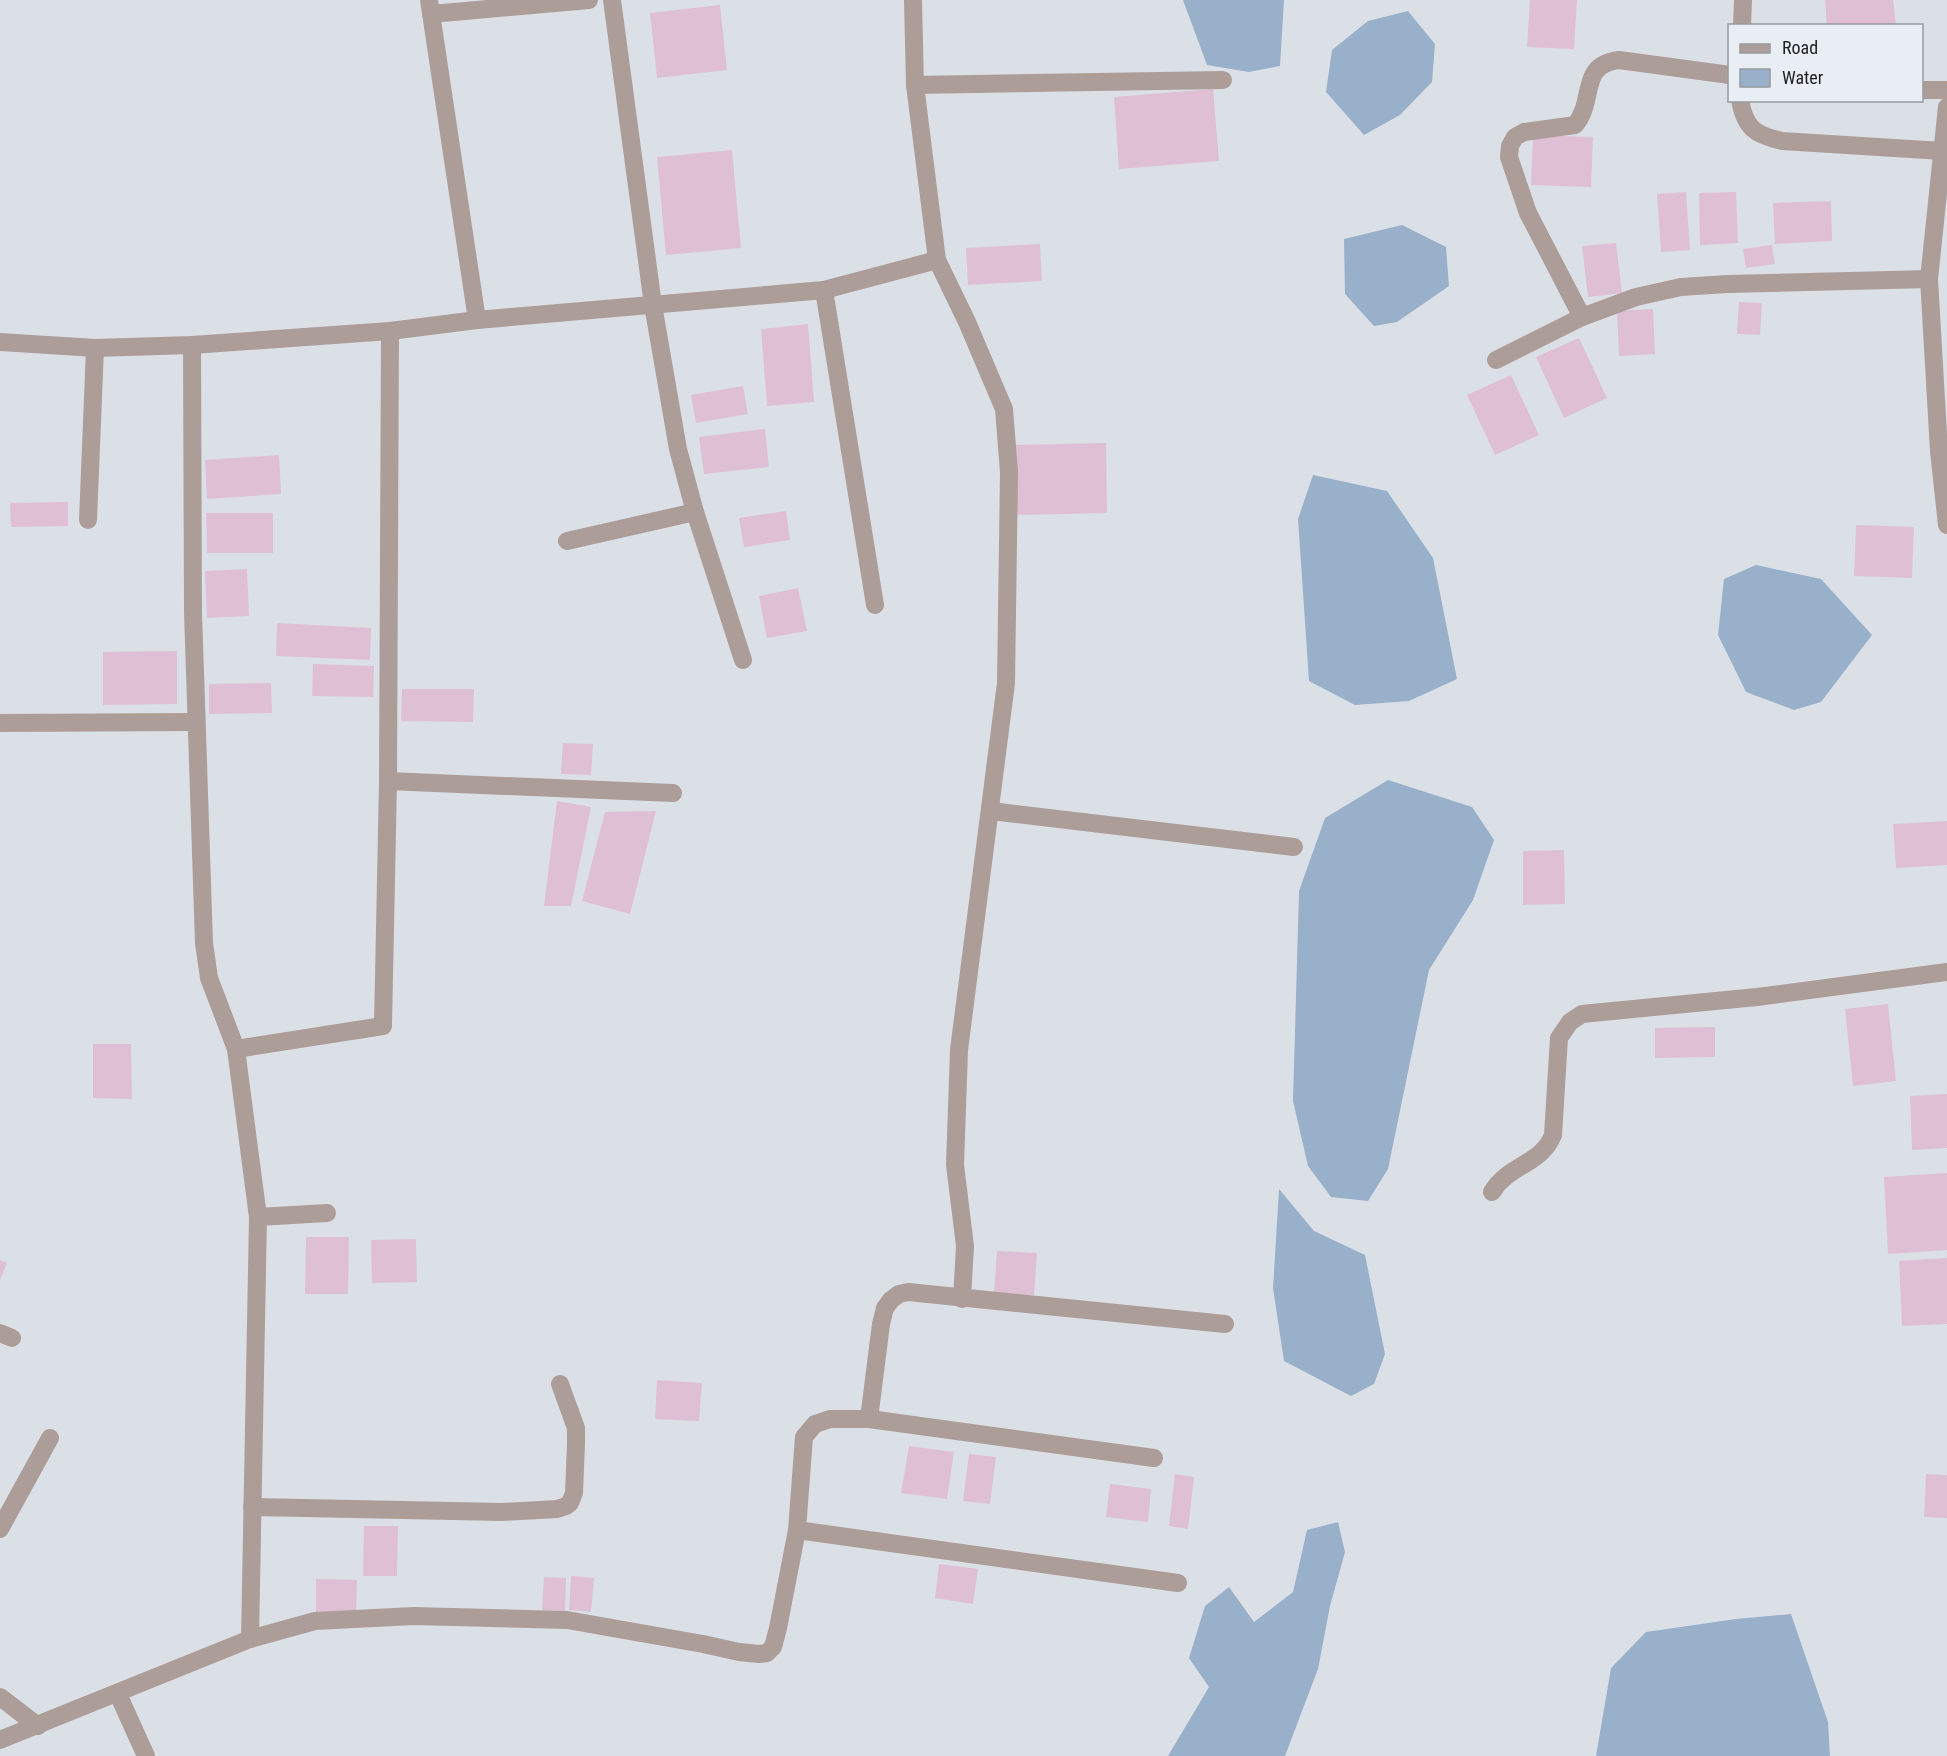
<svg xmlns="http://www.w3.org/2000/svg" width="1947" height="1756" font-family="'Roboto Condensed',sans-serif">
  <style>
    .water { fill: #99b0ca }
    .building { fill: #dfbfd3 }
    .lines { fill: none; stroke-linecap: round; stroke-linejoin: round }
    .street { stroke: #ad9d99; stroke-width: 18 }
  </style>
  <rect width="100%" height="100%" fill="#dbe0e7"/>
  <!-- water -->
  <g class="water">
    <polygon points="1183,0 1284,0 1280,66 1249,72 1207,65"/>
    <polygon points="1408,11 1435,44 1432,82 1400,115 1364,135 1326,92 1332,50 1368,21"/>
    <polygon points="1402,225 1446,247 1449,286 1397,322 1374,326 1345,294 1344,239"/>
    <polygon points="1313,475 1387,491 1433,558 1457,679 1409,701 1355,705 1309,681 1298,519"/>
    <polygon points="1756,565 1821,579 1872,635 1821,702 1794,710 1746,692 1718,635 1724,579"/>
    <polygon points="1388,780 1472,807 1494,840 1473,900 1429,970 1388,1169 1368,1201 1331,1197 1308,1166 1293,1101 1299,891 1325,818"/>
    <polygon points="1279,1189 1314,1231 1365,1255 1385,1354 1374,1384 1351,1396 1284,1361 1273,1288"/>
    <polygon points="1338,1522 1345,1552 1330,1606 1318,1669 1285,1756 1168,1756 1209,1687 1189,1658 1205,1606 1229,1587 1254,1622 1293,1592 1307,1530"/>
    <polygon points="1791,1614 1828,1722 1830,1756 1596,1756 1611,1668 1646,1632 1736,1619"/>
  </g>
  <!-- building -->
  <g class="building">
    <polygon points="1530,0 1577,0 1574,49 1527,47"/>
    <polygon points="1825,0 1893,0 1896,26 1827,26"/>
    <polygon points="720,5 727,70 657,78 650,13"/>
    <polygon points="1213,89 1219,161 1119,169 1114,97"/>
    <polygon points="1533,135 1593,137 1591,187 1531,185"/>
    <polygon points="732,150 741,248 666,255 657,157"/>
    <polygon points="1686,192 1690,250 1661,252 1657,194"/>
    <polygon points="1736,192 1738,243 1700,245 1699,193"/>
    <polygon points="1831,201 1832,241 1775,244 1773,203"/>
    <polygon points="1616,243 1622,293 1588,297 1582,246"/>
    <polygon points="1040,244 1042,281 968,285 966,248"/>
    <polygon points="1772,245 1775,264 1746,268 1743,249"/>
    <polygon points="1739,302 1762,303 1760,335 1737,334"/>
    <polygon points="1653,309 1655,354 1619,356 1617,311"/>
    <polygon points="808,324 814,402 767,406 761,329"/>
    <polygon points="1579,338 1607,398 1564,418 1536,357"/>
    <polygon points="1511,375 1539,435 1495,455 1467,395"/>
    <polygon points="743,386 748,414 696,423 691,395"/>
    <polygon points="765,429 769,467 704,474 699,437"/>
    <polygon points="1106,443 1107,513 1016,515 1015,445"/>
    <polygon points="279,455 281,494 207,499 205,460"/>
    <polygon points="68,502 68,526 11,527 10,503"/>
    <polygon points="786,511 790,540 744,547 739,518"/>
    <polygon points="206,513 273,513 273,553 207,553"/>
    <polygon points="1856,525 1914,527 1912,578 1854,576"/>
    <polygon points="247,569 249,616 207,618 205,571"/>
    <polygon points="798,588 807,631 767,638 759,596"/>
    <polygon points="277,623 371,628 370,660 276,656"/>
    <polygon points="177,651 177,704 103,705 103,652"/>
    <polygon points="313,664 374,666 373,697 312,696"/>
    <polygon points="271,683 272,713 209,714 209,684"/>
    <polygon points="402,689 474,689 473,722 401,721"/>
    <polygon points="563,743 593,744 591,775 561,774"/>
    <polygon points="557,801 591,807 571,906 544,906"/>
    <polygon points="656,811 630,914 582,901 605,812"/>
    <polygon points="1947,821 1947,865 1896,868 1893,824"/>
    <polygon points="1564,850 1565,904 1523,905 1523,851"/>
    <polygon points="1888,1004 1896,1081 1853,1086 1845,1009"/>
    <polygon points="1715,1027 1715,1057 1655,1058 1655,1028"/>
    <polygon points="93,1044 131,1044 132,1099 93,1098"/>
    <polygon points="1947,1094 1947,1148 1912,1150 1910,1096"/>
    <polygon points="1947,1173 1947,1250 1888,1254 1884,1177"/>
    <polygon points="306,1237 349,1237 348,1294 305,1294"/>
    <polygon points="416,1239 417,1282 372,1283 371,1240"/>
    <polygon points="997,1251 1037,1253 1034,1295 994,1294"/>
    <polygon points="1947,1258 1947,1324 1902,1326 1899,1261"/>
    <polygon points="0,1260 7,1263 0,1280"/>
    <polygon points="657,1380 702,1383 699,1421 655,1419"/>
    <polygon points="909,1446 954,1452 947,1499 901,1493"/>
    <polygon points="969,1454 996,1457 990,1504 963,1501"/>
    <polygon points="1175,1474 1194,1477 1188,1529 1169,1526"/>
    <polygon points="1926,1474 1947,1475 1947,1518 1924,1517"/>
    <polygon points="1110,1484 1151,1489 1148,1522 1106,1517"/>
    <polygon points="364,1526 398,1526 397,1576 363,1576"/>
    <polygon points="939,1564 978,1569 973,1604 935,1598"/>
    <polygon points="571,1576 594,1578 591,1612 569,1610"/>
    <polygon points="544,1577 566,1578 565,1611 542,1610"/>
    <polygon points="316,1579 357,1580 356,1615 316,1615"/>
  </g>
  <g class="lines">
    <!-- street -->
    <g class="street">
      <polyline points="429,0 477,320"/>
      <polyline points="612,0 653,305 678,449 695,512 743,660"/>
      <polyline points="913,0 915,85 937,260 967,322 1004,409 1009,472 1006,683 959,1050 955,1165 965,1246 962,1299"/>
      <polyline points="431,14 589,0"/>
      <polyline points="1742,26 1743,0"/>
      <polyline points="915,85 1223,80"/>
      <polyline points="1922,90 1947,90"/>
      <path d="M1740,100c5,28 15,35 42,41l160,10"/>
      <polyline points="1947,107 1929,279 1939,451 1947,525"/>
      <polyline points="824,290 875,605"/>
      <path d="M1582,317l-54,-104 -19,-56 1,-11 5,-9 9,-5 51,-7c21,-25 3,-60 44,-65l111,15"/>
      <polyline points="0,342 95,348 192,345 390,331 477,320 824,290 937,260"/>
      <polyline points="192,345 193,612 204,943 209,978 236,1049 258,1217"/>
      <polyline points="1496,360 1582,317 1636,297 1681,287 1727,284 1929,279"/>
      <polyline points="88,520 95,348"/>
      <polyline points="567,541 695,512"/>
      <polyline points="0,723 196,722"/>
      <polyline points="388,781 673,793"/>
      <polyline points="991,811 1294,847"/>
      <polyline points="236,1049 383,1026 388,781 390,331"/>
      <path d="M1492,1192c17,-28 49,-27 61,-57l6,-97 11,-16 12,-8 175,-17 190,-25"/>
      <polyline points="0,1333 12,1338"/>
      <polyline points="869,1419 881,1324 885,1308 891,1300 899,1294 908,1292 1225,1324"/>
      <polyline points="252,1507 502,1512 557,1509 566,1506 570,1503 574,1493 576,1444 576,1428 560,1384"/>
      <polyline points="0,1529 50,1438"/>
      <polyline points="797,1530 804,1437 815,1424 830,1419 869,1419 1154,1458"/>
      <polyline points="250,1639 258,1217 327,1213"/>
      <polyline points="118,1694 146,1756"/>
      <polyline points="0,1697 38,1726"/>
      <polyline points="0,1740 250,1639 315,1621 414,1616 567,1620 703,1644 739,1652 759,1654 767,1653 773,1647 778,1628 797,1530 1178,1583"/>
    </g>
  </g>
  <!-- legend -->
  <rect x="1728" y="24" width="195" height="78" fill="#e9eef4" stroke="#979b9f" stroke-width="1.5"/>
  <rect x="1740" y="44" width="30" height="9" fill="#ad9d99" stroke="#979b9f" stroke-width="1.5"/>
  <text x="1782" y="54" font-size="18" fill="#1c1e20">Road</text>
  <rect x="1740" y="69" width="30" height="18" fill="#99b0ca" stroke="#979b9f" stroke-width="1.5"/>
  <text x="1782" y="84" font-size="18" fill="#1c1e20">Water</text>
</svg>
